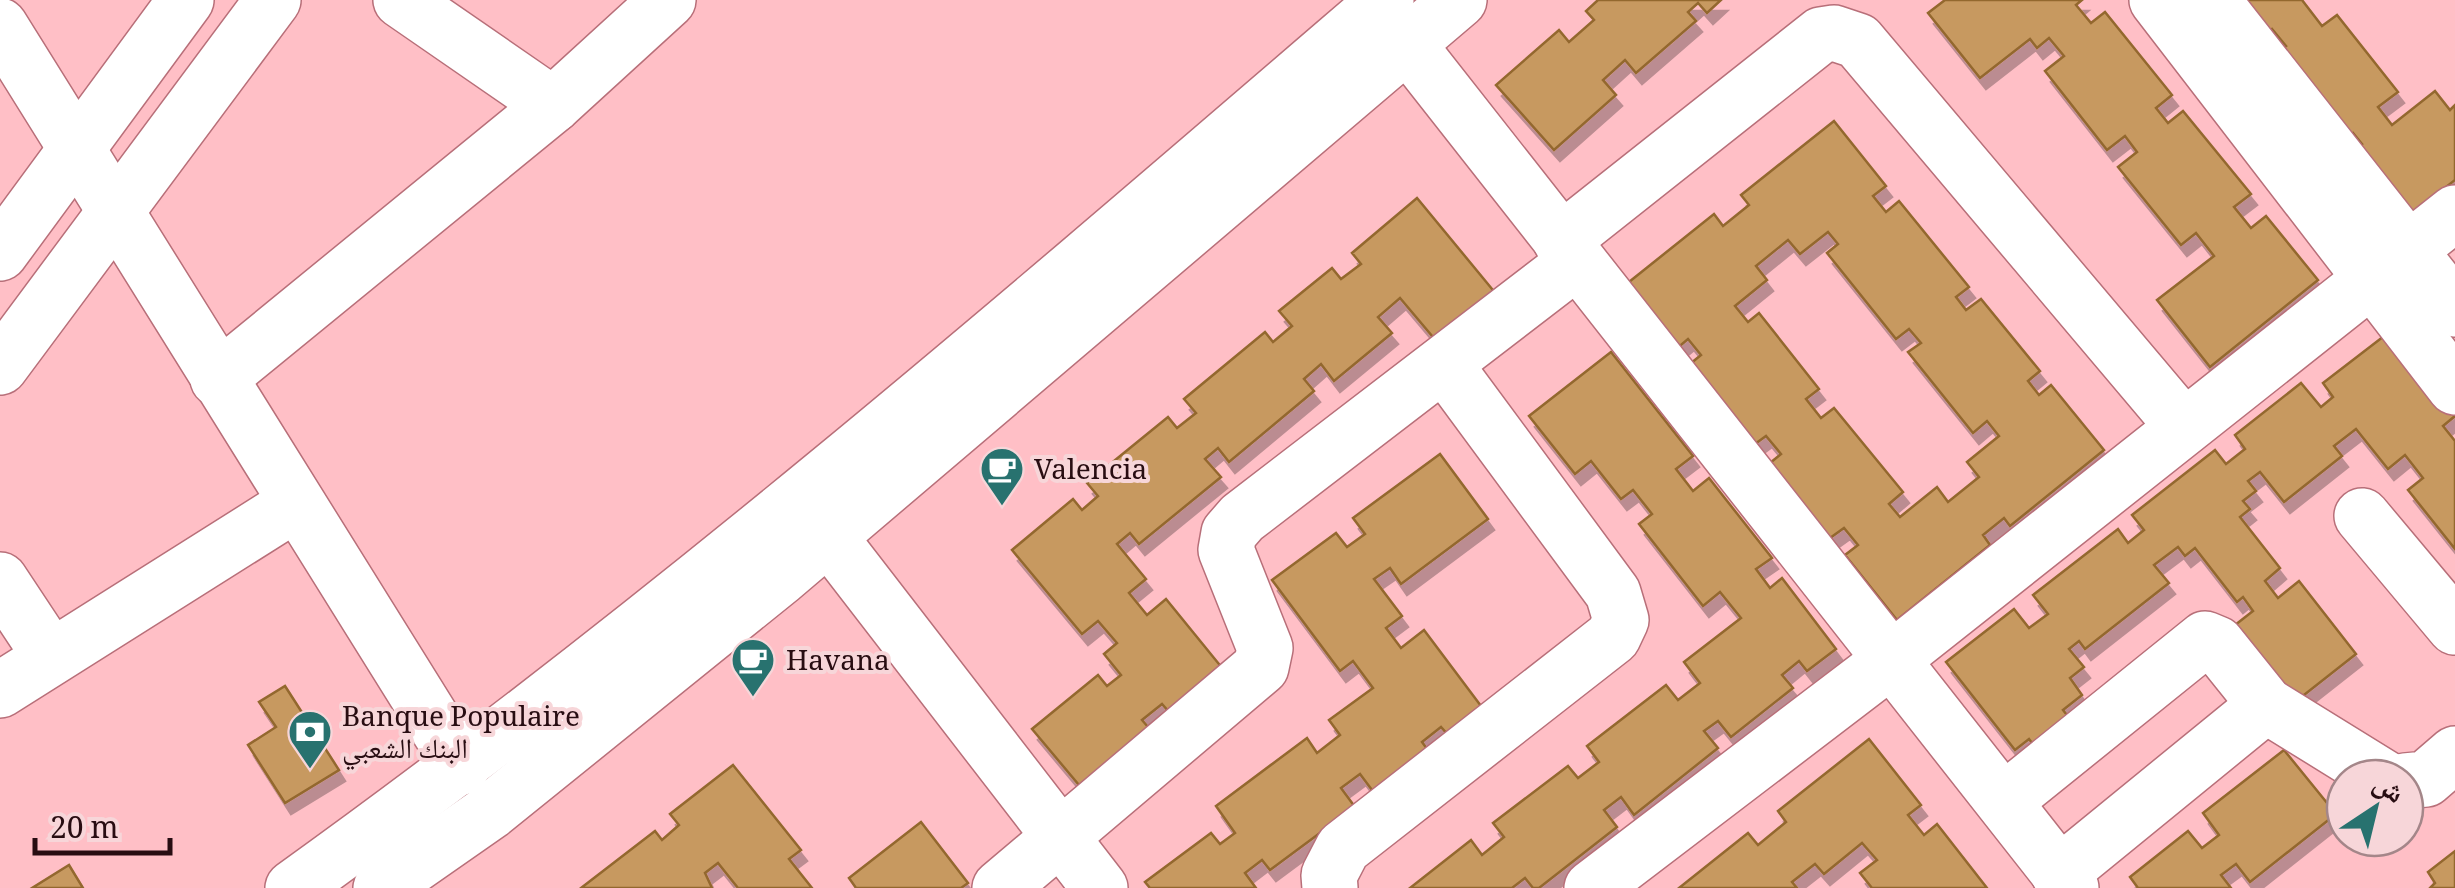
<svg xmlns="http://www.w3.org/2000/svg" width="2455" height="888" font-family="Georgia,'Noto Naskh Arabic',serif">
  <style>
    .building { fill: #c79961; stroke: #93672e; stroke-width: 2.5; fill-rule: evenodd; filter: url(#shadow) }
    .lines { fill: none; stroke-linecap: round; stroke-linejoin: round }
    .minor-casing { stroke: #b86f79; stroke-width: 58 }
    .minor { stroke: #fff; stroke-width: 55 }
    .labels { text-anchor: middle; stroke-width: 8; stroke-linejoin: round; paint-order: stroke }
    .poi-label { font-size: 28px; fill: #280d12; stroke: #f7d6d9; text-anchor: start }
  </style>
  <defs>
    <filter id="shadow"><feDropShadow dx="6" dy="11" stdDeviation="0" flood-color="#0004"/></filter>
  </defs>
  <rect width="100%" height="100%" fill="#ffbfc6"/>
  <!-- building -->
  <g class="building">
    <polygon points="1598,0 1721,0 1707,13 1698,3 1688,12 1696,21 1636,73 1625,60 1603,80 1616,95 1554,150 1496,85 1559,30 1569,42 1594,20 1586,11"/>
    <polygon points="1945,0 2082,0 2076,5 2091,23 2105,12 2172,95 2156,108 2168,123 2183,111 2251,194 2234,207 2251,228 2266,216 2318,280 2210,367 2157,300 2214,256 2196,233 2181,245 2118,167 2137,152 2125,136 2107,150 2045,71 2064,56 2049,38 2037,48 2030,39 1980,78 1928,13"/>
    <polygon points="2222,0 2302,0 2322,26 2337,15 2398,92 2378,107 2392,125 2435,91 2450,110 2455,105 2455,180 2399,224 2346,156 2362,144 2353,133 2338,145 2269,58 2286,46 2272,29 2255,43"/>
    <path d="M1834,121l52,65 -13,10 13,16 13,-11 70,86 -13,10 10,13 15,-11 59,72 -12,10 11,14 12,-10 53,65 -94,76 -6,-8 -21,17 7,10 -93,75 -52,-65 13,-10 -14,-17 -14,10 -60,-75 11,-9 -15,-18 -11,8 -65,-80 11,-9 -13,-16 -13,11 -51,-64 90,-72 9,12 26,-21 -8,-10zM1828,232l10,12 -11,9 69,86 13,-10 12,14 -13,9 65,81 14,-12 12,15 -32,26 12,15 -31,25 -11,-15 -37,30 -11,-13 14,-12 -69,-84 -13,10 -15,-19 13,-10 -60,-76 -11,9 -13,-16 32,-26 -11,-14 32,-26 12,14z"/>
    <polygon points="1417,198 1497,295 1438,343 1400,298 1378,317 1392,333 1334,381 1321,364 1304,379 1314,391 1229,462 1218,448 1205,459 1221,477 1139,544 1130,533 1117,544 1146,579 1129,593 1147,615 1166,599 1223,669 1170,713 1162,704 1142,720 1154,734 1084,791 1032,729 1098,675 1107,686 1121,675 1104,654 1117,643 1098,621 1082,634 1012,550 1073,499 1082,510 1098,496 1087,483 1168,417 1177,428 1196,413 1184,399 1265,332 1273,342 1292,326 1279,311 1332,268 1341,279 1361,264 1352,253"/>
    <polygon points="2388,333 2455,416 2443,426 2455,441 2455,549 2408,490 2423,478 2405,455 2388,469 2356,429 2334,446 2342,456 2284,502 2260,472 2248,481 2256,491 2243,501 2250,509 2240,517 2280,568 2265,581 2278,598 2299,581 2356,654 2290,706 2230,629 2253,611 2243,597 2237,602 2195,548 2185,556 2178,547 2154,565 2169,583 2085,649 2079,641 2069,649 2084,667 2070,678 2082,695 2063,710 2077,728 2042,756 2029,739 2015,750 1946,662 2014,609 2029,628 2048,614 2033,595 2118,529 2128,543 2144,530 2132,515 2215,450 2226,464 2245,449 2235,435 2301,383 2321,407 2333,397 2323,383"/>
    <polygon points="1611,352 1693,456 1676,469 1693,491 1709,478 1772,558 1756,569 1770,588 1782,578 1836,649 1807,671 1799,661 1782,675 1793,688 1731,737 1718,721 1704,731 1718,748 1634,815 1621,797 1604,810 1617,827 1539,888 1533,888 1525,878 1512,888 1410,888 1471,840 1482,855 1504,837 1493,823 1568,766 1578,778 1599,762 1587,746 1666,685 1678,700 1700,683 1684,662 1741,618 1720,592 1703,606 1639,524 1652,514 1633,490 1621,499 1591,461 1575,474 1529,416"/>
    <polygon points="1440,454 1488,519 1401,584 1390,568 1374,579 1402,616 1386,628 1401,648 1424,630 1484,710 1449,736 1441,727 1422,742 1430,753 1375,794 1360,774 1341,788 1355,807 1270,870 1262,860 1245,873 1256,888 1150,888 1145,882 1211,833 1220,844 1235,833 1216,806 1307,738 1317,753 1340,735 1329,720 1373,688 1353,661 1340,671 1272,580 1336,533 1347,547 1365,534 1353,518"/>
    <polygon points="285,686 339,770 285,803 248,745 276,727 259,702"/>
    <polygon points="1869,739 1921,805 1908,815 1924,835 1937,824 1987,888 1872,888 1860,873 1877,860 1862,843 1824,874 1815,864 1792,882 1797,888 1679,888 1748,833 1758,845 1786,822 1778,811"/>
    <polygon points="2284,750 2336,814 2250,882 2236,864 2221,875 2231,888 2138,888 2130,877 2188,831 2202,848 2219,835 2203,813"/>
    <polygon points="733,765 801,850 789,859 812,888 738,888 718,863 705,873 712,888 581,888 655,831 662,840 679,825 670,814"/>
    <polygon points="921,822 968,883 961,888 856,888 849,878"/>
    <polygon points="2455,851 2455,888 2430,888 2435,883 2428,872"/>
    <polygon points="69,865 83,888 32,888"/>
  </g>
  <g class="lines">
    <defs>
      <g id="minor">
        <polyline points="401,0 553,105"/>
        <polyline points="2157,0 2455,387"/>
        <polyline points="2212,0 2455,309"/>
        <polyline points="0,26 462,767"/>
        <polyline points="1408,45 2071,888"/>
        <polyline points="1561,241 1821,35 1834,33 1858,41 2184,427"/>
        <polyline points="0,253 186,0"/>
        <polyline points="0,367 273,0"/>
        <polyline points="218,379 553,105 668,0"/>
        <polyline points="2362,516 2455,627"/>
        <polyline points="829,537 1100,888"/>
        <polyline points="0,580 51,657"/>
        <polyline points="0,690 295,504"/>
        <polyline points="2405,781 2426,779 2455,754"/>
        <polyline points="2004,801 2205,639 2217,644 2266,705 2384,778"/>
        <polyline points="2059,874 2266,705"/>
        <path d="M293,888c382,-274 736,-581 1093,-888"/>
        <polyline points="381,888 490,812 781,577 1459,0"/>
        <polyline points="1000,888 1261,667 1265,648 1226,550 1229,533 1242,518 1577,261"/>
        <polyline points="1330,888 1329,875 1343,848 1613,637 1621,620 1613,593 1444,364"/>
        <polyline points="1592,888 1891,660 2455,213"/>
      </g>
    </defs>
    <!-- minor casing -->
    <use href="#minor" class="minor-casing"/>
    <!-- minor -->
    <use href="#minor" class="minor"/>
  </g>
  <!-- icons -->
  <defs>
    <symbol id="cafe-pin" viewBox="-11 -11 22 30"><path d="M0 17L-7.5 6A9.5 9.5 0 1 1 7.5 6Z" fill="#28726f" stroke="#f7d6d9"/><path d="M-5.5-4.5H6V0H3Q3 3.5 0 3.5H-2.5Q-5.5 3.5-5.5 0ZM3-3.2v2h1.7v-2ZM-6 4.5H4V6H-6Z" fill="#fff"/></symbol>
    <symbol id="bank-pin" viewBox="-11 -11 22 30"><path d="M0 17L-7.5 6A9.5 9.5 0 1 1 7.5 6Z" fill="#28726f" stroke="#f7d6d9"/><path d="M-6-4H6V4H-6ZM0-2.3a2.3 2.3 0 1 0 0 4.6a2.3 2.3 0 1 0 0-4.6Z" fill="#fff"/></symbol>
  </defs>
  <g fill-rule="evenodd">
    <use href="#cafe-pin" x="977" y="444" width="50" height="68"/>
    <use href="#cafe-pin" x="728" y="635" width="50" height="68"/>
    <use href="#bank-pin" x="285" y="707" width="50" height="68"/>
  </g>
  <g class="labels">
    <!-- poi labels -->
    <g class="poi-label">
      <text x="1034" y="479">Valencia</text>
      <text x="786" y="670">Havana</text>
      <text x="342" y="726">Banque Populaire<tspan x="342" dy="32">البنك الشعبي</tspan></text>
    </g>
  </g>
  <!-- north arrow -->
  <g transform="translate(2375 808) rotate(35)"><circle r="48" fill="#f7d6d9" stroke="#a48689" stroke-width="2.5"/>
  <path d="M0-8L18 38L0 25L-18 38Z" fill="#28726f"/>
  <text y="-15" font-size="28" font-weight="bold" text-anchor="middle" fill="#280d12">ش</text>
  </g>
  <!-- scale -->
  <path d="M35 838v15h135v-15" fill="none" stroke="#280d12" stroke-width="5"/>
  <text x="50" y="838" font-size="30" fill="#280d12" stroke="#f7d6d9" stroke-width="8" paint-order="stroke">20 m</text>
</svg>
